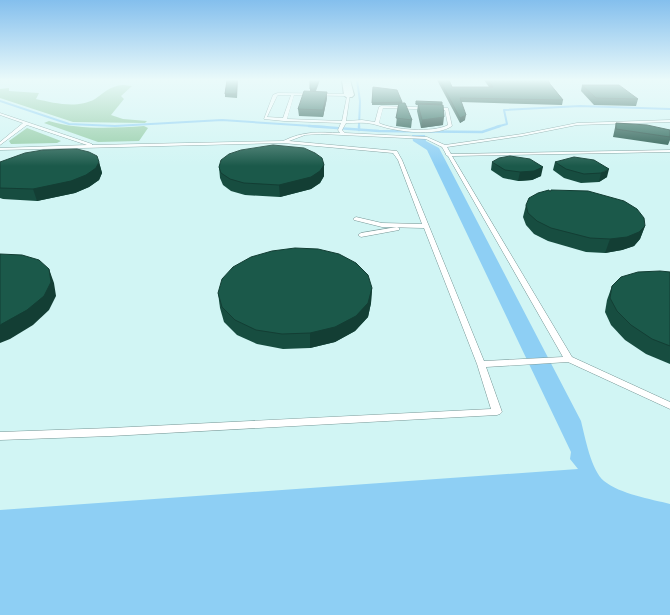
<svg xmlns="http://www.w3.org/2000/svg" width="670" height="615" font-family="'Noto Sans',sans-serif">
  <style>
    .green { fill: #92cba4 }
    .water { fill: #8ecff4 }
    .lines { fill: none; stroke-linecap: round; stroke-linejoin: round }
    .stream-far1 { stroke: #8ecff4; stroke-width: 2 }
    .stream { stroke: #8ecff4; stroke-width: 2.5 }
    .service-casing { stroke: #759695; stroke-width: 1 }
    .tertiary-casing { stroke: #759695; stroke-width: 2 }
    .service { fill: #fff; fill-rule: evenodd }
    .tertiary { fill: #fff; fill-rule: evenodd }
    .wall { fill: #174d40 }
    .shaded-wall { fill: #133e34 }
    .building { fill: #1b594a; stroke: #133e34 }
  </style>
  <rect width="100%" height="100%" fill="#d1f5f4"/>
  <!-- green -->
  <g class="green">
    <path d="M123,85l9,1 -11,10 3,3 -13,16 12,4 24,2 -2,2 -72,-1 -73,-24v-9l9,-1v3l30,2 -3,6c18,4 41,10 59,0 10,-7 15,-13 28,-14z"/>
    <path d="M49,121c30,9 64,7 95,5l4,2 -9,13 -41,1 -54,-19z"/>
    <polygon points="27,128 61,141 57,143 11,144 9,141"/>
  </g>
  <!-- water -->
  <path class="water" d="M412,135h13l1,6 13,7 142,273c4,16 10,49 23,60 16,13 47,18 66,23v111h-670v-105l578,-41 -8,-10 1,-7 -144,-302 -14,-9z"/>
  <g class="lines">
    <!-- stream-far1 -->
    <g class="stream-far1">
      <polyline points="357,80 360,101 359,127"/>
      <polyline points="0,101 69,124 115,126 222,120 327,127"/>
      <polyline points="496,127 507,124 504,110 580,106 670,109"/>
    </g>
    <!-- stream -->
    <g class="stream">
      <polyline points="309,126 379,131 482,132 500,126"/>
      <polyline points="359,130 359,126"/>
    </g>
    <defs>
      <g id="service">
        <path d="M278,93l72,1 -4,27 16,-1 13,2 4,-15 2,-1 67,2 4,18c-14,10 -48,6 -65,2 -5,-1 -9,-3 -14,-4 -9,-2 -18,-1 -27,-1l-4,7 3,3 82,4 18,8 77,-11 55,-11 93,-3v2l-93,3 -55,11 -75,11 4,7 219,-4v2l-218,4 120,201 98,45v7l-102,-47 -82,5 16,45 -2,2 -3,1 -386,21 -111,4v-8l111,-4 380,-19 -14,-45 -53,-136 -42,-1 -28,-7 -1,-1 3,-2 26,6 40,1 -24,-64 -5,-7 -110,-10 -283,7v-2l87,-3 -60,-20 -27,20v-3l23,-19 -23,-8v-2l92,31v1l191,-4c20,-10 36,-9 57,-8l-2,-3 3,-7 -57,-2 -20,-2 9,-24zM278,95h13l-8,23 -16,-1 10,-21zM294,95l53,1 -5,25 -55,-2zM383,108l62,2 3,15c-15,8 -55,5 -69,-2zM321,134l105,5 16,8 4,7v1l2,1 115,201 -79,4 -82,-201 -5,-9 -108,-10 16,-6z"/>
        <polygon points="397,227 399,228 399,230 361,237 358,235 361,233"/>
      </g>
      <polygon id="tertiary" points="342,80 350,80 354,95 352,97 346,97 344,95"/>
    </defs>
    <!-- service casing -->
    <use href="#service" class="service-casing"/>
    <!-- tertiary casing -->
    <use href="#tertiary" class="tertiary-casing"/>
    <!-- service -->
    <use href="#service" class="service"/>
    <!-- tertiary -->
    <use href="#tertiary" class="tertiary"/>
  </g>
  <!-- wall -->
  <g class="wall">
    <polygon points="227,80 238,80 237,98 225,97 225,94"/>
    <polygon points="310,80 320,80 316,91 327,98 323,117 299,116 298,109 310,91"/>
    <polygon points="437,80 449,80 452,87 489,87 484,80 548,80 550,84 563,100 562,105 461,102 465,120 460,123"/>
    <polygon points="582,85 638,99 636,106 594,105 581,91"/>
    <polygon points="373,87 402,102 412,120 411,128 396,126 398,105 372,105"/>
    <polygon points="442,102 443,125 421,128 417,111 418,105 416,105 415,103"/>
    <polygon points="616,123 670,130 670,140 668,145 613,137"/>
    <polygon points="594,160 607,177 599,182 581,183 564,178 553,170 555,162"/>
    <polygon points="0,162 99,162 102,173 99,180 89,187 75,193 37,201 3,199 0,198"/>
    <polygon points="492,162 541,176 532,180 518,181 503,178 491,170"/>
    <polygon points="219,167 324,176 320,183 311,189 280,197 245,195 231,191 223,185 220,178"/>
    <polygon points="550,192 645,226 640,239 634,246 622,250 605,253 586,252 548,241 534,234 526,225 523,217 526,205"/>
    <polygon points="670,272 670,364 646,354 625,340 611,325 605,312 607,300 612,286"/>
    <polygon points="372,288 371,303 368,317 355,331 335,342 310,348 283,349 257,344 237,335 224,322 220,308 218,293"/>
  </g>
  <!-- shaded-wall -->
  <g class="shaded-wall">
    <polygon points="327,92 327,98 323,117 323,110"/>
    <polygon points="466,115 465,120 460,123 460,118"/>
    <polygon points="444,117 443,125 421,128 422,120"/>
    <polygon points="99,162 102,173 99,180 89,187 75,193 37,201 33,189"/>
    <polygon points="324,165 324,176 320,183 311,189 280,197 279,185"/>
    <polygon points="543,167 541,176 532,180 518,181 520,172"/>
    <polygon points="609,169 607,177 599,182 601,173"/>
    <polygon points="645,226 640,239 634,246 622,250 605,253 610,239"/>
    <polygon points="49,269 54,283 56,296 49,310 33,325 10,339 0,343 0,325"/>
    <polygon points="372,288 371,303 368,317 355,331 335,342 310,348 310,333"/>
  </g>
  <!-- building -->
  <g class="building">
    <polygon points="227,80 237,80 236,94 225,94"/>
    <polygon points="310,80 319,80 315,89 310,89"/>
    <polygon points="440,80 449,80 452,87 493,87 488,80 548,80 550,84 563,100 460,98 466,115 460,118"/>
    <polygon points="582,85 619,85 638,99 596,98"/>
    <polygon points="373,87 397,90 402,102 372,103"/>
    <polygon points="304,91 327,92 323,110 298,109"/>
    <polygon points="416,101 442,102 442,104 416,103"/>
    <polygon points="399,103 405,103 412,120 396,118"/>
    <polygon points="418,104 443,105 444,117 422,120"/>
    <polygon points="616,123 647,125 670,130 670,137 616,129"/>
    <polygon points="273,145 304,148 315,153 322,158 324,165 320,171 311,177 279,185 244,183 230,179 221,173 219,167 221,160 229,154 241,150"/>
    <polygon points="77,149 89,152 97,156 99,162 96,168 86,175 71,181 33,189 0,188 0,162 25,153 43,150"/>
    <polygon points="510,156 530,159 543,167 534,171 520,172 505,170 492,162 499,158"/>
    <polygon points="574,157 594,160 609,169 601,173 584,174 566,169 555,162"/>
    <polygon points="549,190 550,192 551,190 588,191 624,201 637,209 644,218 645,226 639,232 627,237 610,239 590,238 551,228 537,221 528,213 526,205 529,198 538,193"/>
    <polygon points="295,248 318,249 339,254 356,263 368,275 372,288 368,303 356,316 335,327 310,333 282,334 256,330 235,320 222,307 218,293 222,279 233,267 251,257 272,251"/>
    <polygon points="0,254 22,255 39,260 49,269 51,282 44,296 27,310 0,325"/>
    <polygon points="660,271 670,272 670,346 652,339 631,325 617,311 610,298 612,286 621,277 638,272"/>
  </g>
  <!-- sky -->
  <linearGradient id="sky" x2="0" y2="1"><stop stop-color="#84bfed"/><stop offset="0.48" stop-color="#eafafa"/><stop offset="1" stop-color="#eafafa" stop-opacity="0"/></linearGradient>
  <rect width="670" height="166" fill="url(#sky)"/>
</svg>
